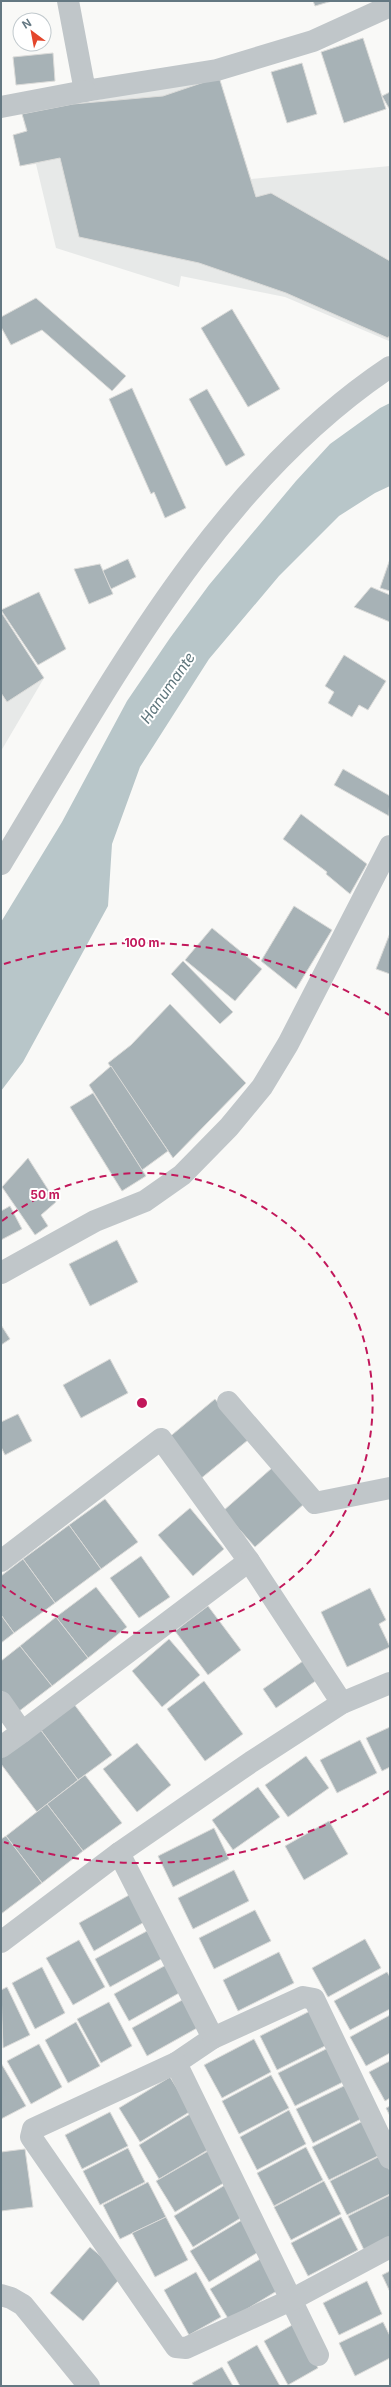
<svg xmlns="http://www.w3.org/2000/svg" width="391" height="2387" font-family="Inter,sans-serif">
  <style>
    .built { fill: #e7e9e8 }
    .water { fill: #b8c6c9 }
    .building { fill: #a7b2b6; stroke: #dbdbd9 }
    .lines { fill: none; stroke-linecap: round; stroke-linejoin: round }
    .minor { stroke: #c0c6c9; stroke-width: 22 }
    .tertiary { stroke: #c0c6c9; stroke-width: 22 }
    .ring { fill: none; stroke: #c2185b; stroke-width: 2; stroke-dasharray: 7 5 }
    .labels { text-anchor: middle; stroke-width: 4; stroke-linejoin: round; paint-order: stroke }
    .water-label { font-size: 15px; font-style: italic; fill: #5f767c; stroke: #fff }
    .centre { fill: #c2185b; stroke: #fff; stroke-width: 2 }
    .ring-label { font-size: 12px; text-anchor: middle; font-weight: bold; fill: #c2185b; stroke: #fff; stroke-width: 4; stroke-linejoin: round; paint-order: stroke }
  </style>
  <rect width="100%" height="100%" fill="#f9f9f7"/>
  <!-- built -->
  <g class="built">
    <polygon points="219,77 251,179 390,166 389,341 285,297 181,276 179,287 56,248 36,164 20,166 13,135 26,131 22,114"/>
    <polygon points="1,612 44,678 1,751"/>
  </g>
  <!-- water -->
  <polygon class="water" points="390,403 390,486 375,493 339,516 279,576 209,659 140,767 112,844 108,906 23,1062 1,1091 1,922 62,822 127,701 170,638 209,585 296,481 330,444 380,408"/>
  <!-- building -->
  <g class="building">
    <polygon points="313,1 332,1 315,6"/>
    <polygon points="363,38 386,109 344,123 321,52"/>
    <polygon points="53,53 55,81 16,85 13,57"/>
    <polygon points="302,63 317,114 287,123 271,72"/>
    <polygon points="219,77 256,197 271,193 390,261 390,335 388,338 286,293 199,263 79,237 60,158 20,166 13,135 27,131 22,114 73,104 163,96"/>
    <polygon points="390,92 390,110 382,96"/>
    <polygon points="36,298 126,376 112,391 42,330 11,345 1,327 1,317"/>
    <polygon points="232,309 280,389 248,407 201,328"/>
    <polygon points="132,388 186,508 165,518 154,492 151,494 109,399"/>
    <polygon points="207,389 245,455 226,466 189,399"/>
    <polygon points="128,559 136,577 111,589 102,571"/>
    <polygon points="390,559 390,591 380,588"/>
    <polygon points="100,564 113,594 89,604 74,569"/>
    <polygon points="371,587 390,595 390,622 354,607"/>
    <polygon points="39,592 66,649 38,665 1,610"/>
    <polygon points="1,612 44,678 7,702 1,693"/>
    <polygon points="344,655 386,681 368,710 359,705 352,717 328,703 334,692 325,686"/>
    <polygon points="343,769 390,796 389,816 334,785"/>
    <polygon points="301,814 367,864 350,894 326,874 327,872 283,839"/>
    <polygon points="294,906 332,930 296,989 261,961"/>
    <polygon points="212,928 262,969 235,1001 185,960"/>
    <polygon points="390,933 390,974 376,969"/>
    <polygon points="183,961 233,1012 220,1024 171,974"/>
    <polygon points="170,1004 246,1083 173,1158 108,1063 131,1045"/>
    <polygon points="111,1066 168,1151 142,1170 89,1085"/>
    <polygon points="93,1093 146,1176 122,1191 70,1107"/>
    <polygon points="28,1158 56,1202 41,1215 48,1226 35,1235 2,1187"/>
    <polygon points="10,1206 22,1229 1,1240 1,1211"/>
    <polygon points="117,1240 138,1282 90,1306 69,1264"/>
    <polygon points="1,1325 10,1339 1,1345"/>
    <polygon points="110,1359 128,1393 81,1418 63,1385"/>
    <polygon points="215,1399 248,1440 199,1480 167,1439"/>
    <polygon points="18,1414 32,1441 5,1455 1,1447 1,1422"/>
    <polygon points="272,1468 304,1504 255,1547 223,1511"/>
    <polygon points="105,1499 138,1542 101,1569 69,1525"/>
    <polygon points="190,1508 224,1549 193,1576 158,1535"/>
    <polygon points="69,1525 101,1569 55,1603 23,1559"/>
    <polygon points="141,1556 170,1597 139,1618 110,1578"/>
    <polygon points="23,1559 55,1603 14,1633 1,1615 1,1576"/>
    <polygon points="96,1587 127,1627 88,1658 56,1617"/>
    <polygon points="370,1588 386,1620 379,1624 390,1647 347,1667 321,1612"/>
    <polygon points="208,1606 241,1650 208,1675 175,1631"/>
    <polygon points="1,1615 14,1633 1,1643"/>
    <polygon points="56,1617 88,1658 52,1686 20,1646"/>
    <polygon points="169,1639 200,1675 162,1707 132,1671"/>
    <polygon points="20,1646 52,1686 18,1712 1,1690 1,1661"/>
    <polygon points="303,1661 317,1680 276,1708 263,1689"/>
    <polygon points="204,1681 243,1734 205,1761 167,1709"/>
    <polygon points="74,1704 112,1755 78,1780 40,1729"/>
    <polygon points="390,1727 390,1767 382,1771 366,1738"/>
    <polygon points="40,1729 78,1780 37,1812 1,1764 1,1758"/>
    <polygon points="360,1740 377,1773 337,1793 320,1760"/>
    <polygon points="137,1743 171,1785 137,1812 103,1769"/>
    <polygon points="306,1756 329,1788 288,1817 265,1785"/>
    <polygon points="85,1775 122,1823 83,1851 47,1804"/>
    <polygon points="258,1787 280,1817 233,1850 212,1820"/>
    <polygon points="47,1804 83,1851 42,1883 6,1836"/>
    <polygon points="329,1821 348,1854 304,1880 285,1846"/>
    <polygon points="214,1828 229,1859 173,1887 158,1856"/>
    <polygon points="6,1836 42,1883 1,1914 1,1839"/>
    <polygon points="234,1870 249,1901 193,1929 178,1898"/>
    <polygon points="131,1894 146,1921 94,1951 79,1923"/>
    <polygon points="255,1910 271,1941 214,1969 199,1938"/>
    <polygon points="147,1931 163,1958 110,1987 95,1959"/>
    <polygon points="365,1939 381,1968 328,1997 312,1968"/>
    <polygon points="79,1940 105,1987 73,2005 46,1958"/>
    <polygon points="279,1952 294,1983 238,2011 223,1980"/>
    <polygon points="166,1965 181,1992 129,2021 114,1994"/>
    <polygon points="42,1967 65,2013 35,2029 12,1983"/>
    <polygon points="387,1972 390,1977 390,2009 350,2030 334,2001"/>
    <polygon points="7,1987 30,2035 3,2048 1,1990"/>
    <polygon points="184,1999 199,2027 147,2056 132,2028"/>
    <polygon points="109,2002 132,2046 101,2063 77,2019"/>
    <polygon points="312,2010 329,2044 277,2070 260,2036"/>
    <polygon points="390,2015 390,2053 366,2066 350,2037"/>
    <polygon points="76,2022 100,2066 68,2083 45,2040"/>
    <polygon points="254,2039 271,2072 222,2098 204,2065"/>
    <polygon points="39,2044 62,2087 31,2104 7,2061"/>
    <polygon points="330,2047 347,2080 295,2106 278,2073"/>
    <polygon points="390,2061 390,2098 385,2101 369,2072"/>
    <polygon points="1,2063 26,2106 1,2119"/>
    <polygon points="271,2075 289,2108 239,2134 222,2101"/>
    <polygon points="170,2077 191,2111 140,2142 119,2108"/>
    <polygon points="348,2084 365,2117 313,2143 296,2109"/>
    <polygon points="390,2106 390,2116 386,2108"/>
    <polygon points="289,2110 306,2144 257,2170 240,2137"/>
    <polygon points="110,2112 128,2146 82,2169 65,2135"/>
    <polygon points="190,2114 211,2148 159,2179 139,2145"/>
    <polygon points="365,2120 382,2154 329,2180 312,2147"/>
    <polygon points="306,2147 323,2180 274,2206 257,2173"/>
    <polygon points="128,2148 145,2182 100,2205 83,2171"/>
    <polygon points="25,2149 33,2207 1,2211 1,2152"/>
    <polygon points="208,2151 227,2181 175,2212 156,2181"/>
    <polygon points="382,2155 390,2171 390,2194 347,2215 330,2181"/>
    <polygon points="324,2181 341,2214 291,2240 274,2207"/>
    <polygon points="148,2182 166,2217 120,2239 103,2205"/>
    <polygon points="225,2185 244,2216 193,2247 174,2216"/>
    <polygon points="390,2195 390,2237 364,2250 348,2216"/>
    <polygon points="166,2217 188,2260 155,2277 132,2233"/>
    <polygon points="341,2217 358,2250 308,2276 291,2243"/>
    <polygon points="242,2220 260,2251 209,2282 190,2251"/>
    <polygon points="90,2247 123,2275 83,2321 50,2293"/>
    <polygon points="262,2258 280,2289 229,2320 210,2289"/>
    <polygon points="390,2271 390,2292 382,2275"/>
    <polygon points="196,2272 221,2317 189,2335 164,2290"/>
    <polygon points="367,2281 382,2314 339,2335 323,2303"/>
    <polygon points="383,2322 390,2336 390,2358 355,2376 339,2343"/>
    <polygon points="294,2324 318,2368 288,2385 264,2341"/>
    <polygon points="257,2345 280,2386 240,2386 227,2362"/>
    <polygon points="222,2367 233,2386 194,2386 192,2383"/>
  </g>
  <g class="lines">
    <!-- minor -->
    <g class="minor">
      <polyline points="68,1 85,91 217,70 313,41 390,6"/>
      <polyline points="1,107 85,91"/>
      <path d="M1,864c108,-177 212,-379 389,-497"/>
      <polyline points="228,1402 315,1503 390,1488"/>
      <polyline points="1,1561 161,1439 249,1561 342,1703"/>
      <polyline points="1,1702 22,1732 1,1747"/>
      <polyline points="22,1732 249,1561"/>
      <polyline points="119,1853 213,2038 176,2063 318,2355"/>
      <polyline points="1,1942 119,1853 251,1762 342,1703 390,1683"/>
      <polyline points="213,2038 303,1997 314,1999 390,2158"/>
      <polyline points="176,2063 33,2129 31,2137 176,2347 186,2348 291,2300 390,2247"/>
      <polyline points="1,2295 11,2298 23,2305 89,2386"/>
    </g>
    <!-- tertiary -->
    <polyline class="tertiary" points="1,1273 95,1221 145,1201 182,1175 229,1127 262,1087 288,1044 390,846"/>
  </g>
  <!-- distance rings -->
  <g class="ring">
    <path d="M2 1221A230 230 0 1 1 2 1585"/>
    <path d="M389 1791A460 460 0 0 1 4 1842M4 964A460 460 0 0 1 389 1015"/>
  </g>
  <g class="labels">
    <!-- water labels -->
    <g class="water-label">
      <text transform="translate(168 688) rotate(-55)" y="5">Hanumante</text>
    </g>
  </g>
  <circle cx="142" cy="1403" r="6" class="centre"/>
  <g class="ring-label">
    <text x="142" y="947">100 m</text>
    <text x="45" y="1199">50 m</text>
  </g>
  <!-- border -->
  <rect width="391" height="2387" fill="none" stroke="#647882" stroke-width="4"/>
  <!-- north arrow -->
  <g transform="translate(32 32) rotate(328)"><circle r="19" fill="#ffffff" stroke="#c1c9cd"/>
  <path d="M0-3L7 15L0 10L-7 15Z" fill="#e4462c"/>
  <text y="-6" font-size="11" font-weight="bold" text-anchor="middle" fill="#647882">N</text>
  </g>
</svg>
